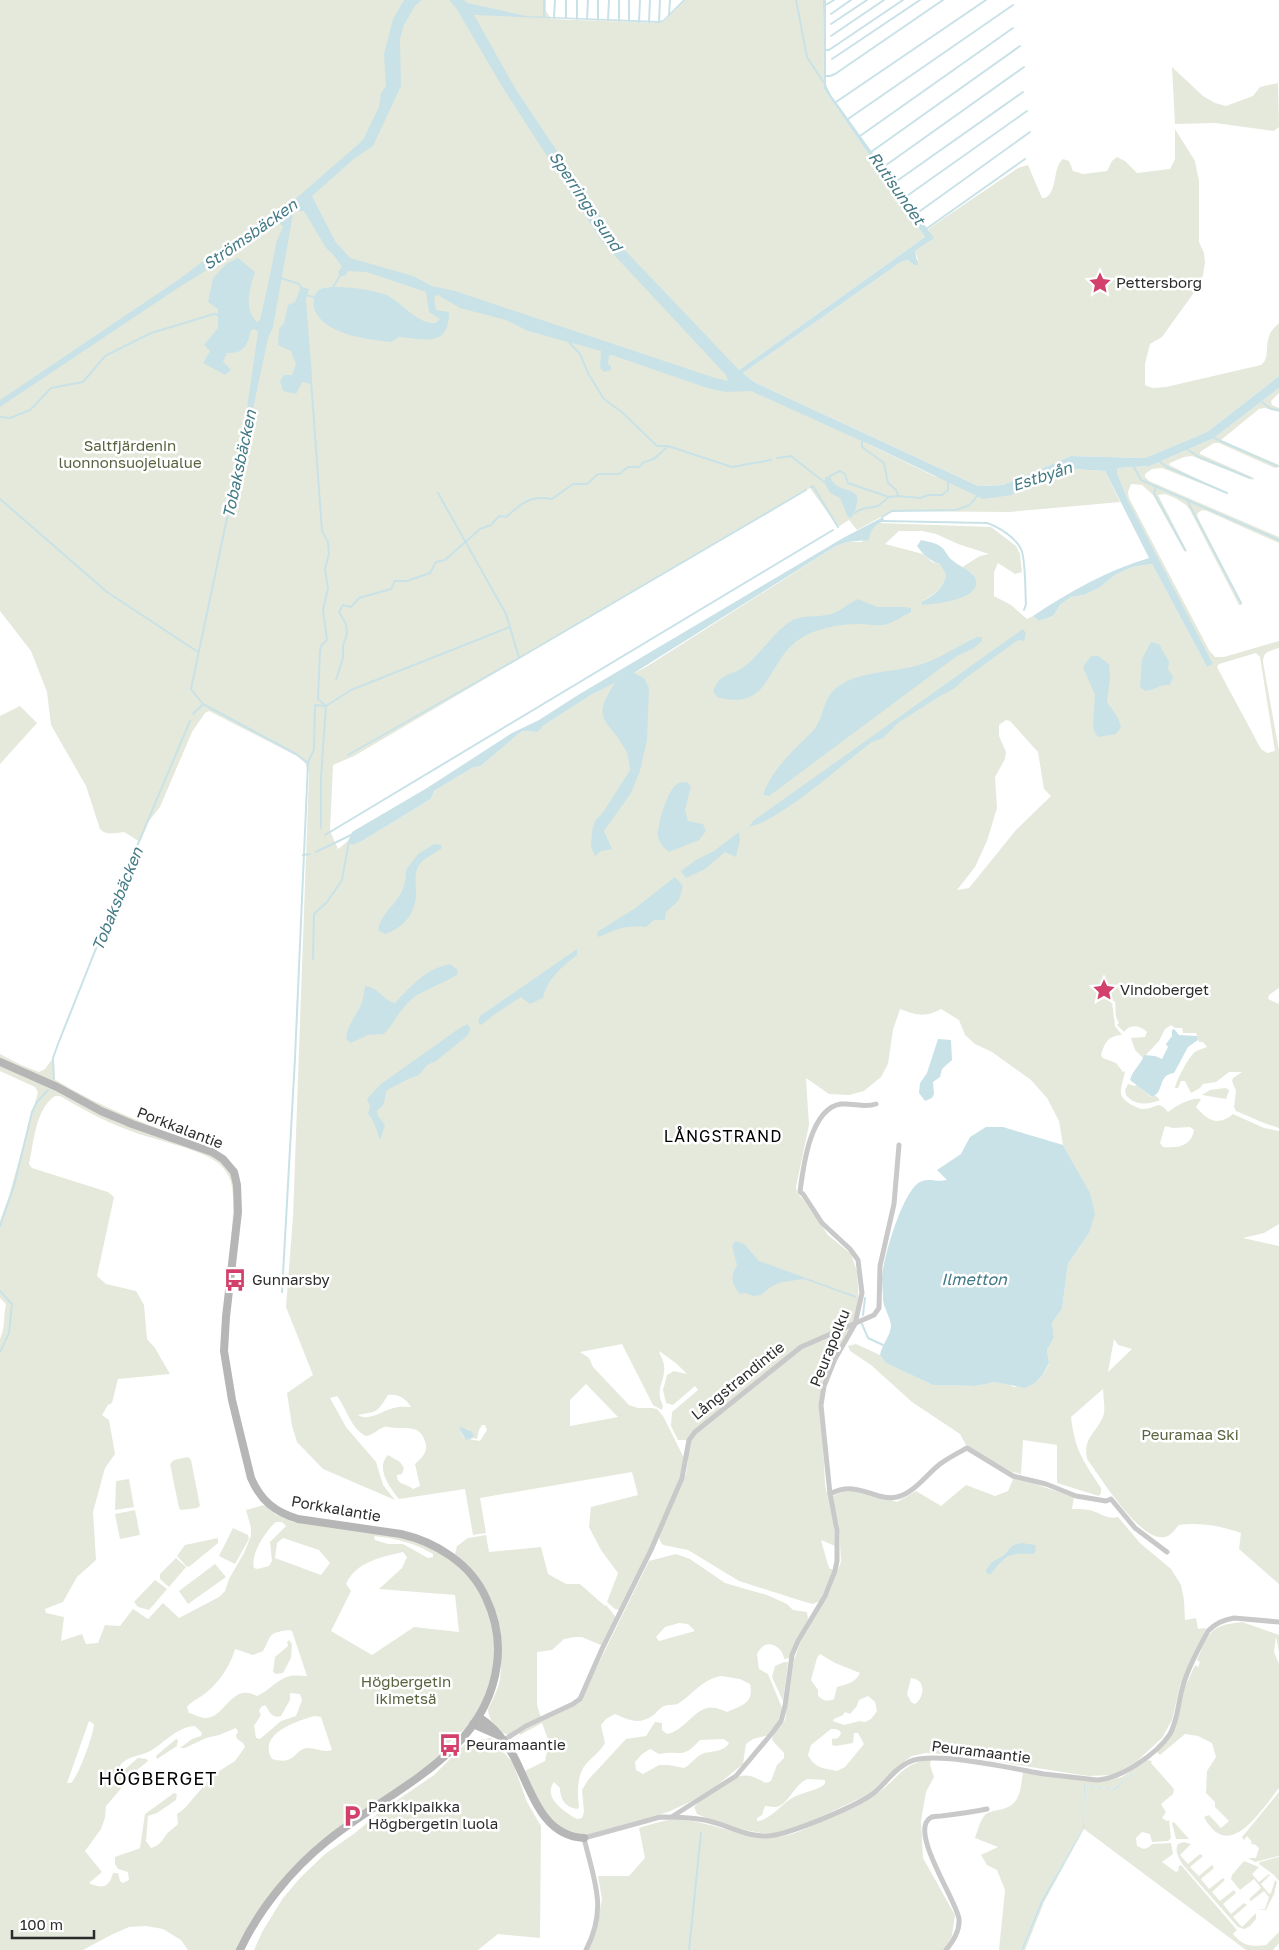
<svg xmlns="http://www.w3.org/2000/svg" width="1279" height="1950" font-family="'Golos Text',sans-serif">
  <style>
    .green { fill: #e5e9db; fill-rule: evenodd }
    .water { fill: #c9e2e7 }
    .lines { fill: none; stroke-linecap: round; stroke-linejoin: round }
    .stream { stroke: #c9e2e7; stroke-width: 2 }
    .street { stroke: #c9c9c9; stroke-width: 5 }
    .secondary { stroke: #b6b6b6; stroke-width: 8 }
    .labels { text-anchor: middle; stroke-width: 5; stroke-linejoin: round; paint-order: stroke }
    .poi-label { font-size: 15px; fill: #2c2c2c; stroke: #fff; text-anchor: start }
    .park-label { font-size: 15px; fill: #58633f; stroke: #fff }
    .street-label { font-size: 15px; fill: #2c2c2c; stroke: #fff }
    .water-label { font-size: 16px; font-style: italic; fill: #437a85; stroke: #fff }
    .neighbourhood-label { font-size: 16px; letter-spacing: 1px; fill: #000; stroke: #fff }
    .quarter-label { font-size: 18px; letter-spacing: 1px; fill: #000; stroke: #fff }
  </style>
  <rect width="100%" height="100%" fill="#fff"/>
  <!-- green -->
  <g class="green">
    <path d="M0,0h546v11l5,8 108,4 4,-1 23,-22h137l1,89 101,148 -186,133 -7,-6 -6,11 208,101 78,19 22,-15 39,-11 32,2 15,31 -111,10 -117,-1 -35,19 -8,-10 -11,7 -28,-39 -456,268 -21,9 -3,66 8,18 10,-8 4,3 10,-3 69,-42 3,-8 38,-23 9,-2 41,-35 16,1 5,-6 48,-31 55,-28 190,-121 11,-4h15l13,-17 5,-2 111,4 25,19 4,8 2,18 -7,2 -17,-11 -4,9v24l17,9 16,14 6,-3 6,5 14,-5 7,-11 11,-8 13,-2 15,-7 16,-13 17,-8 20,-3 55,103 5,-4 -84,-163 -11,-27 1,-5 32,-2 64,-28 65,-50v5l-8,8 1,4 7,3v4l-14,-4 -6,1 -38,31 58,25v2l-4,1 -56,-25h-5l-14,9v2l54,24 -1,2 -61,-24 -8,1 -14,6 -1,2 59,29 -66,-26 -10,1 -7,5v3l4,4 130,56v6l-72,-32 -5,-1 -4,3 -1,3 45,89h-3l-49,-95 -4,-5 -11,-7 -10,-4 -7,1 29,56 -2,1 -32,-57 -11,-10 -11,-1 -3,8 1,6 80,152 6,7h9l55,-16v7c-9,3 -16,3 -16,14l16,89v237l-10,7 -1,4 11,5v124l-15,-5 -28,-12 -2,-4 2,-16 -4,-10 1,-3 9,-6h-13l-13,10 -13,2 -3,4 -9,5 -6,-12h-4l-3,7h-3c1,-7 14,-32 20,-36 3,-2 8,-4 12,-5l-4,-5h-4l-3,-9h-13l-1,-5h-7l-4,-3 -6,4 -6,12 -16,17 -8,-8 -4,-12 14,-1 2,-5c-8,-7 -16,-8 -23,0l-7,-7 2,-2 -3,-6 -1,-16 -3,1 3,24 7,9c-14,1 -17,7 -21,20l2,3 13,5 7,9 2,-1c-1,8 -5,16 -4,23 1,7 17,15 23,15 12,0 13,-10 24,3 7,-6 24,-15 33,-13l-5,8c11,13 22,20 37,7l31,14 15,3v93l-15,9 -21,5 36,8v338l-40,-35 2,-16c-20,-7 -41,-11 -62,-8 -3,3 -7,9 -11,11 -25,12 -68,-60 -81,-77 -4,-21 8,-25 16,-42 3,-8 0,-20 0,-28l-32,28c4,34 12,43 30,71v5l-2,3 -42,-13v-38l-34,-5 -2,34 -9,-2 -46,-27 -6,-11 -48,-32 -41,-37 -21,-14 -2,-5 8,-2 24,11 7,8 46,22 43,1 19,-4 11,1 8,4 21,-4 7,-7 7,-12 -2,-14 7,-12 -2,-15 10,-14 6,-45 21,-31 -14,-66 -12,-22 -4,-24 -12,-23 -16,-18 -39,-28 -17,-8 -10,-9 -6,-15 -18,-11c-16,9 -25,6 -41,0l-7,21 -5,34 -7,13 -17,14 -15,4 -20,-1 -23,-16 3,47 -13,62 1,6 5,5 26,37 23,19 6,17 2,31 -5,19 -30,57 -3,12 4,95 9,39 1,22 -14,-6 7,25 2,4h4l-14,32 -7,3 -8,-2 -66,-21 -51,-31 -25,-5 -3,-4 -1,-5 27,-62 2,-14 -1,-20h-9l-7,-14 1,-14 26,-22 -3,-4 -22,19 -7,-2 -3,-13 4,-15 7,-4 13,3 -10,-10 -18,-13c1,5 5,9 5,15 2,15 -10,22 -1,40l-1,4 -9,-5 -31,-61 -42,8 9,6 4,9 36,38 9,3h14l5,1 6,7 21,42 -4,18 -30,73 -29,61 -6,-1 -8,-7 11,-29 -17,-23 -12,-23 2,-20 47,-12 -6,-23 -152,26 6,35 -13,2 -8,-46 -66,10c-9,-11 -24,-31 -11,-44l12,7 4,6 -2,6 -5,1c0,11 10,8 16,14l7,-3 -5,-22c7,-6 14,-13 10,-23 -5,-15 -16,-13 -29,-13 -3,0 -9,-2 -12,-1 -6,2 -11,8 -18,9 -15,-7 -19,-27 -29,-40l-7,2 16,29 30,35 7,23 12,15 -72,-31 -26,-27 -5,-16 -5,-33 26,-18 -27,-68 7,-90 16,-444 -4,-10 -8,-7 -88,-45 -4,2 -13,19 -32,75 -11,14 -9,21 -16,-10c-9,1 -18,4 -24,-3l-14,-43 -35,-61 -4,-33 -16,-41 -31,-40zM899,531h23l14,3 22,10 31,10 -9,2 -18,11 11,7 -40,29 -11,2 -1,-3c13,-8 22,-12 25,-27l-6,-11 -8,-2 -9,-8 -38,-10zM1256,653l4,4 15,94 -8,2 -6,-4 -44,-82 2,-3zM1006,720l4,1 28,31 6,37 7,7 -35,34 -47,58 -12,2 18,-23 12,-26 10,-33 -2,-31 10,-18 1,-7 -7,-16v-11zM1165,1126l8,2 17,-1 4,3c-3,17 -17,18 -31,17l-3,-4zM1114,1339l4,6 14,4 -24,23zM586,1384l32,33 -48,9v-26zM388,1395c11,-1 17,3 23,12 -6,0 -11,-1 -17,1 -11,2 -25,14 -36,7 20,-4 18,-1 30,-20zM482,1425h3l2,5 -7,11 -16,-3 -5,-9h9l6,6 -1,3 4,1 2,-9z"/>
    <polygon points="1172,67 1203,96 1215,103 1226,106 1253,96 1260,87 1278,83 1279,127 1274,131 1215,123 1175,124"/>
    <path d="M1175,129l20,32 4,20v61l5,11 1,10 -2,12 -5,12 -36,50 -12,7 -5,20v21l7,3 14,-1 95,-22c9,-7 4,-18 8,-28 1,-6 6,-10 10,-14v53l-72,56 -62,26 -74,-2 -68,29 -25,1 -224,-104 -11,-9 158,-111 7,-2 3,1 7,-1 -3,-9 18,-13 -5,-9 90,-61 10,-3 14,33h3c13,-6 7,-30 18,-39l6,2 4,10 10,3 24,-3 5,-10 5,-4 8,4 12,12 33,-4 5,-10z"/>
    <polygon points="20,706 37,723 0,764 0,716"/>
    <path d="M0,1054l21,11 18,7 6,-3 8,-11 1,21c49,30 102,49 156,69l-72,-24 -38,-16 -100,-49z"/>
    <path d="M0,1066l61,26 60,32 91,32c7,4 16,10 19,18 10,22 0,80 -3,104l-1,-1c2,-27 10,-70 4,-95 -2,-7 -7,-14 -13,-19 -19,-15 -65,-23 -90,-33 -24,-9 -46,-21 -68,-34h-5c-20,14 -21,46 -26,68l3,4 76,24 6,5 -17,79 9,8 30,7 8,14 3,34 8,9 15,26 -52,5 -6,24 -4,2 -6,10 7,5 6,34 -10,14 -12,44 3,48 -19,17 -14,25 -18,7 1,4 18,4 -3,24 21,-7 4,10 12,-1 7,-18 15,1 13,-17 15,10 15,-16 16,15 40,-21 6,-6 4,-12 15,-26 7,-17v-8l-5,-18 18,-5 11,9 18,8 111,15 29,12 20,13 18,18 14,22 8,24 2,26 -2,21 -5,18 -8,17 -12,18 -17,15 -21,26 -130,94 -63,89h-49l-7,-10 -18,-11 -17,-3 -17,1 -18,8 -28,15h-83v-611c6,-14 3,-22 6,-35l-6,-6v-77l9,-25 29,-104 -3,-5 -35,-16zM276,1522h6l4,4 -16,16 2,19 -3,5 -12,3 -3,-1c-4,-13 12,-38 22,-46zM374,1536c21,2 41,7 59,18v3l-5,1 -25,-14h-15l-13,-4zM283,1538l36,12 11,13 -9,12 -46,-17 2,-15zM403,1552l4,5 -5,11 -23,21 76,6 4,37 -45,-5 -42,28 -41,-24 20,-40 -5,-7c10,-22 35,-27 57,-32zM289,1630l3,1 15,45c-6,0 -12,-1 -17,0 -13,3 -21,15 -33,20 -26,-14 -31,22 -52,22 -5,0 -11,-4 -16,-5l-2,-6c6,-7 13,-9 20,-15 12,-10 24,-27 28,-43l18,6 10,-4c9,-16 4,-18 26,-21zM290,1693l10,1 2,6 -6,16 -15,5 -21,18 -4,-1 -2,-12 7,-11 -2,-4 2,-4 4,-2c5,6 6,14 16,11l9,-16zM315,1716l6,1 11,33c-9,3 -15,-2 -24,-2 -15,1 -11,18 -36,11 -15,-25 24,-38 43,-43zM89,1721l5,3c-1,12 -15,51 -23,59h-4zM195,1726l7,7 -1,3 -9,3 -12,9h5l21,-10 13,-3 17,-7 2,4 -2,3 1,4 6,4 2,4 -10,14 -22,14 -28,33 -8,6 1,10c-3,3 -9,7 -12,11 -5,7 -6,10 -15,13l-5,-7 2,-25 9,-3 19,-13 1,-6 -3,-1 -29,21 -5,34c-8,4 -16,5 -25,9v7l3,5 10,3 1,8 -6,3 -3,-2 -2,-8h-5c-4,15 -11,16 -24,10l13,-11 -17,-21 16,-22 4,-11 1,-12 31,-36 11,-9 -1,-2 -9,-1 -15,13 -4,-3c5,-12 20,-11 31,-17 15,-8 26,-24 45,-25z"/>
    <path d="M1128,1084l7,2 2,-1 14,12 5,-1 4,4c-12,5 -25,6 -34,-5l-1,-5z"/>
    <polygon points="1225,1088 1228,1089 1229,1091 1226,1099 1202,1095 1210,1090"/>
    <polygon points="188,1457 191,1460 200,1506 197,1508 181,1510 179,1508 170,1464 174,1460"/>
    <path d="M1014,1477l60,20 -2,12c7,0 14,0 21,2 9,3 15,9 25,6l22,26 31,26 10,16 3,15 1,20 11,-2 2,11 8,-1 -26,58 -8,34 -10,18 -25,23 -23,14 -26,1 -133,-21 -29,-2 -14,3 -15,11 -26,25 -8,5c-25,11 -63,32 -89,36 -17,3 -60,-12 -77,-19l-3,-7 5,-5 39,-25c10,-4 18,1 28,6l5,-2 6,-16 7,-7v-5l-12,-13 1,-4 12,-16 9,-60 6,-17 30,-52 11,-29 -2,-37 -7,-28c17,-13 47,-2 65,5l19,-11 25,15 25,-21 29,11 13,-5zM820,1654l15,9 25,10c-4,10 -14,11 -23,14l-3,12c-7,3 -10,2 -16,-3v-6l-7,-10 6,-22zM911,1678c15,1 14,19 4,26l-4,-2 -4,-8zM868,1696l7,6 2,9 -6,8 -6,3 -5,-1 -16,4 -11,-4 1,-2 9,-4 2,-3 5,2 7,-8 2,-6zM831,1729h5l4,2 1,3 -3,4 -6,1v6l4,1 17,-3 1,-10h4l6,11 -19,23 -8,4c-13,-3 -22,-2 -29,-16l3,-10zM808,1779l17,1v4c-10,8 -25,8 -36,16 -8,6 -23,22 -32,21v-3l5,-3 3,-9c3,0 6,1 9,1 14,1 19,-23 34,-28z"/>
    <polygon points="129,1479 134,1507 115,1510 116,1481"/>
    <polygon points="135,1510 140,1535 120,1539 115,1514"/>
    <polygon points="233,1528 248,1535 249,1539 235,1564 219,1556"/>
    <path d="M486,1535l3,17 52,-5 7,27 18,10h14l25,22 1,-1 9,11v5l-12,25 -21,-9h-7l-11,2 -12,11 -15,2v53l4,13 -33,17c-10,-3 -20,-15 -20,-26 4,-8 8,-16 11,-25 2,-9 2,-18 2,-27 2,-46 -15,-71 -46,-103l2,-8 11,-8z"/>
    <polygon points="218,1538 218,1543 190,1566 187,1567 177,1556 185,1545"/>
    <path d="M676,1554l14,5 35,24 42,12 20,9 6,6 14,2 1,7 -18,39 -6,1c0,-9 -13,-20 -22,-12 -2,2 -4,5 -5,7l2,15 9,5 14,34 -4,13 -9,14 -16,4 -7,5 -3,20 -27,22 -24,15 -24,11 -82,23 -21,-5 -18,-15 -13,-21 -9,-23 20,-10 4,-19 -7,-19 -22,12 -1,-3 60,-29 70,-142zM679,1623l9,1 7,7 -36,10 -3,-4 9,-10zM721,1676l19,3 10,5c4,19 -7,21 -23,28 -3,-1 -7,-3 -11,-4 -20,-5 -29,22 -49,26l-5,-4v-7l-7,-1 -9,14 -20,3 -38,41 -6,10 2,22 -2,6 -5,1c-11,-6 -35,-21 -23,-37l6,6c0,11 5,20 18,21l1,-3c-2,-12 -2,-32 7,-42 7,-8 14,-12 19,-21l-4,-18 5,-6 9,-5c13,6 24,11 37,2 4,-2 7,-8 12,-10 5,-2 10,0 15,-3 14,-9 24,-24 42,-27zM724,1739l5,4c-7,11 -21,7 -29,12 -5,3 -10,10 -16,13l-15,-3h-10l-16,9 -7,-4 -1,-8 7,-8 8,-5 9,5c22,-5 22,7 41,-14z"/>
    <polygon points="176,1558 186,1567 169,1587 160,1579 160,1574"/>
    <polygon points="215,1564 226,1577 188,1604 179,1591"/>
    <polygon points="155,1580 167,1589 149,1610 138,1607 134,1602"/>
    <path d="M1242,1622l37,13v17l-3,-15 -2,15 5,12v124c-18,22 -50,76 -75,29l5,-2 12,13 8,-7 -14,-14v-5l-9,-9 1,-22 9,-14 -4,-14 -14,-7 -13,-2 -25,21 -3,-3 19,-26 9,-39 10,-22 3,2 2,-5 -3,-2c5,-11 10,-28 22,-33 6,-3 16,-4 23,-5z"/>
    <polygon points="289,1640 292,1644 291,1658 283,1673 276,1674 273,1672 275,1657 288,1646 287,1642"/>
    <polygon points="784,1662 788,1662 783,1701 772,1677 775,1666"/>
    <polygon points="491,1738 513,1763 527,1802 541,1826 540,1938 498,1934 478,1950 254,1950 262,1932 283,1898 300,1878 325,1854 355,1833 380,1812 434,1775 467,1742"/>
    <polygon points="176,1739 178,1740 177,1746 157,1759 156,1757 157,1755"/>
    <path d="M931,1759l-1,6 4,12 -8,15 -5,29 2,37 32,57 -3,21 -8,14h-356l8,-18 6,-33 -4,-23h31l16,-18 -6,-30c14,-4 29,-10 44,-8 38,3 70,26 109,14 9,-3 19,-8 28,-12 20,-8 41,-16 58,-29 22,-16 23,-29 53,-34z"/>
    <path d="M1146,1760l6,1 -1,2 23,26 -1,5 -12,10 5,8 -4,6 5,3 2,-1 2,18 -3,3 -16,1 -2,-8 -8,-2 -6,6 1,8 7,3 5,-2 3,-3 19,-1 2,11 -11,8 14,10 3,-2 -1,-3 3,-2 56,65 -4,4c10,12 18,13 33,11l13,-13v11l-6,7h-27l-162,-121 -40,73 -19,48h-2l20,-48 41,-74 1,-42 30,4 32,-29 -33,28 -30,-4 -1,43 -42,73 -20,49h-22l6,-60 -8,-20 -10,-5 -6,-10 17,-8 -23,-9c2,-6 5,-17 9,-22 3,-4 10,-5 14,-6 23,-4 22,-19 25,-38l78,10 21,-5z"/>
    <path d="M183,1770h2c1,9 -10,16 -19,17l3,-7 10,-5z"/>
    <polygon points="1279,1792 1279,1856 1255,1862 1248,1858 1256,1858 1259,1848 1256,1845 1250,1843 1252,1842 1247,1836 1244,1840 1242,1837"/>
    <polygon points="1174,1822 1189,1839 1176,1839 1172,1823"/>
    <path d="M1184,1842l7,2 -11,11 8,9 12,-10 3,2 -13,11 9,9 13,-11 2,3 -13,11 8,10 14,-11 2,2 -13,12 8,9 14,-11 2,3 -13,11 8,10 13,-11 3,2 -14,12 9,10 14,-14v6l-6,7 -6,3 -6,-2 -55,-62c-4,-7 -9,-14 -5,-21z"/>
    <polygon points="1279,1857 1279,1881 1274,1875 1259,1864 1260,1862"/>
    <polygon points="1244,1861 1259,1867 1252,1874 1259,1882 1269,1874 1270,1875 1261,1884 1269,1894 1271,1893 1275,1880 1277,1882 1274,1894 1266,1910 1257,1909 1265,1909 1269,1897 1264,1891 1251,1901 1249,1899 1261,1888 1254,1879 1240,1890 1231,1879 1232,1875"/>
  </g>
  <!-- water -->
  <g class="water">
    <path d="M404,0h18l-7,6 -11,19 -4,14 1,47 -28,60 -18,12 -43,38 23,45 15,17 63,18 19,10 23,5 260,87 13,3 -2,-6 -123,-132 -100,-155 -47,-80 -7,-8h15l3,3 60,13 132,5 4,-1 20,-20h3l-23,22 -4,1 -185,-8 41,73 104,156 120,126 186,-133 -101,-148 -1,-89h3v85l5,10 103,143 -19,13 3,14h-4l-6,-5 -7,2 -158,111 11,9 224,104 25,-1 68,-29 74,2 62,-26 72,-56v12l-65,50 -64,28 -32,2 -1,5 11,27 85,164 -6,3 -55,-103 -20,3 -17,8 -16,13 -15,7 -13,2 -11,8 -7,11 -14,5 -6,-5c36,-24 75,-46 116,-58l-44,-87 -32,-2 -39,11 -22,15 -29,4 -106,-51 -126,-57 -25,1 -19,-4 -95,-33 -3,1 -1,8 3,2v4l-7,2 -4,-4 1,-17 -73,-20 -22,-11 -46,-12 -22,-13 -4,2 2,13 13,2c0,36 -24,27 -50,25l-8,5c-25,-3 -68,-7 -77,-34 -1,-6 -1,-14 5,-18 10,-7 61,0 71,7 14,8 29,28 46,26l4,-4 -11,-7 -3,-20 -59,-20 -19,-1 -3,5h-5l-2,-4 4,-5 -10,-14 -6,-5 -22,-37h-7l-4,3 -20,113 -5,11 -15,71 -6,-1 11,-76 -3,-3 -4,1c-4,16 -6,23 -24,23l-4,8 8,9 -6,5 -22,-12 7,-12 -6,-6 14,-17v-19l-10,-7 5,-24 13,-14 12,-6 17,14c-5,16 -12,36 2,50l3,-2c6,-25 11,-50 16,-76 1,-6 6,-12 7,-18l-6,-3 -23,18 -73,45 -181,121v-7l178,-120 44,-33 53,-33 17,-12 71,-62 16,-33 2,-14 5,-7 -2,-32 9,-35z"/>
    <polygon points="301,287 309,289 306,300 312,376 311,384 302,382 296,394 283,391 280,381 284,375 292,375 296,364 291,351 278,345 279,329 284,323 288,305 295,302"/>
    <path d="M829,476c2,2 4,7 7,9 8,7 24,3 21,18 -2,6 -2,11 -6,15l-3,-1 -8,-19 -10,-5 -6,-11 2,-5z"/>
    <path d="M883,517l1,4c-9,4 -14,8 -15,19l-22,2 -11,4 -202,127 10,5 5,10 -2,52 -7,31 -9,22 -27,38 8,18 -11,2 -6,5 -4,-9 1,-16 3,-10 9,-10 26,-41c-1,-6 -1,-13 -4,-19 -17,-33 -37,-29 -11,-68l-24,12 -48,31 -5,6 -16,-1 -41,35 -9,2 -38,23 -3,8 -69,42 -10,4 -4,-4 4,-9 75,-44 85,-55 27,-13 39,-25 265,-157z"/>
    <path d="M921,540c8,2 19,3 24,11 2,3 4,7 7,9 6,6 17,9 22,16 13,23 -38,28 -52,29l-1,-3c13,-7 22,-12 25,-27l-6,-11c-11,-3 -17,-10 -23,-18z"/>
    <path d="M858,599l19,8h26l8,1v4c-8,4 -19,12 -28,13 -8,1 -16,-1 -23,-1 -22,0 -45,4 -63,17 -31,23 -27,71 -80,56l-4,-6c7,-19 19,-15 32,-25 17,-13 29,-35 48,-46 10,-5 23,-3 34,-5 12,-2 20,-11 31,-16z"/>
    <path d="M1023,629l3,4 -2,8 -6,-1 -55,40 -8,8 -15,8 -42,27 -15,15 -11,4c-31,23 -89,77 -123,85l4,-6z"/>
    <path d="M977,637h5v4l-8,7 -17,8 -188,140 -6,-1c8,-25 31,-45 49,-63 12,-12 10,-32 23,-43 21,-18 54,-16 80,-23 22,-5 42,-20 62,-29z"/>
    <path d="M1151,642l8,2 10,18 -1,7 5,8 -3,8c-12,-1 -14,5 -25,6l-5,-4 2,-28z"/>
    <polygon points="1091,656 1098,656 1109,664 1110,678 1107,702 1118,718 1121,727 1116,734 1098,737 1094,731 1093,724 1095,695 1083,667"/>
    <path d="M687,782l4,4 -6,24 3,11 15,3 3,7 -7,9 -30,12c-5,-4 -10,-9 -11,-16 -1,-10 10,-50 21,-53 2,-1 5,0 8,-1z"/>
    <polygon points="739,832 740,840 736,857 725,852 705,869 686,878 681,871 696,860 714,851"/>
    <path d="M434,844l8,1 -1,4c-6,4 -17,9 -22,16 -5,7 -3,18 -3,26 1,21 -12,37 -31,43l-7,-4c4,-23 29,-28 28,-60l12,-16z"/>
    <path d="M675,877l8,9 -4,14 -13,12 -1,8h-11l-8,7c-24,-2 -27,2 -48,10l-1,-5 37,-23z"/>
    <path d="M577,949v6c-15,12 -30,24 -34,43l-13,6 -9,-7 -26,17 -14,11 -3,-3 2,-6z"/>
    <path d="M450,964l7,5 1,5c-14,10 -32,14 -45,24 -13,11 -19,25 -29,36l-16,1 -17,8 -5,-4c1,-14 11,-24 16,-37 2,-5 2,-11 3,-16 13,1 18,14 30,17 16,-17 32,-35 55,-39z"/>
    <path d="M467,1024l3,3v4l-3,5 -31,25 -9,4 -8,10 -11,4 -22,12 -2,13 -7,7 1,5 7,9 -5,15c-2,-7 -7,-22 -12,-26l2,-8 -3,-7 14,-15 76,-54z"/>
    <path d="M1174,1029l5,6 18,1 1,4 -10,7 -14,26c-17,2 -9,19 -22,24l-22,-17c3,-11 11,-15 14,-25l11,1 7,3 6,-12 -2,-3 6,-8v-6z"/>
    <polygon points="938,1039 951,1040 952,1060 942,1069 940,1077 933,1082 934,1094 932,1098 925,1101 919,1093 920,1083 927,1073"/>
    <path d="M986,1127h17l60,18 27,48 5,21 -6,19 -21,31 -6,45 -10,14 2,15 -7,12 2,13 -7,13 -7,7 -10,5 -30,-6 -19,4 -43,-1 -47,-22 -6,-8c2,-11 10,-18 11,-29 0,-8 -7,-17 -8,-26 0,-7 -1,-15 -1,-23 2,-22 19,-79 35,-93 10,-8 19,-1 30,-4l-10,-10 24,-16 9,-17z"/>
    <path d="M735,1241l9,3 15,17 97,35v2l-52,-19 -22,3 -10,4 -11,9 -8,1 -8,-3 -5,1c-9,-11 -10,-17 -3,-29l-5,-19z"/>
    <polygon points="461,1427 471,1431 474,1435 473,1438 466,1440 459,1429"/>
    <path d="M1022,1543l13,2 1,6 -3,3c-25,-1 -27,1 -42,20h-4l-1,-4 6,-8 11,-6 10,-11z"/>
    <polygon points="1147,1761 1115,1790 1085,1786 1084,1828 1043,1902 1023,1950 1021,1950 1041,1901 1083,1828 1084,1785 1114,1789"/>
  </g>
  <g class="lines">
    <!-- stream -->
    <g class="stream">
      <polyline points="796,0 807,57 824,83"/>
      <polyline points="824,6 834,0"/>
      <polyline points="831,14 851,0"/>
      <polyline points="669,15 670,0"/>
      <polyline points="544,17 544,0"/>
      <polyline points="554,18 555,0"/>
      <polyline points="566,18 566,0"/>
      <polyline points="577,19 577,0"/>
      <polyline points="587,19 588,0"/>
      <polyline points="598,20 598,0"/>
      <polyline points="608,20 609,0"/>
      <polyline points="619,21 619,0"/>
      <polyline points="629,21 629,0"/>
      <polyline points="639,22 640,0"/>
      <polyline points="649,22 650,0"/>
      <polyline points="659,22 660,0"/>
      <polyline points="831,24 867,0"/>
      <polyline points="831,36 884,0"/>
      <polyline points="825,50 829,50 903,0"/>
      <polyline points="832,59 920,0"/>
      <polyline points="825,76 830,76 835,74 943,0"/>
      <polyline points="836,102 986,0"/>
      <polyline points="848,119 1013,5"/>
      <polyline points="860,136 1013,28"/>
      <polyline points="871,152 1020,46"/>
      <polyline points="882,168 1024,67"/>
      <polyline points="894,183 1023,92"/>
      <polyline points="904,198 1027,111"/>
      <polyline points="916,214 1030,132"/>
      <polyline points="926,229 1025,159"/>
      <polyline points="281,278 299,284 302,289"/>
      <polyline points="333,287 340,276"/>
      <polyline points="305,295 314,297"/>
      <polyline points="568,341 580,354 589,375 604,399 623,413 657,446 668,446 732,467 771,460"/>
      <polyline points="311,380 322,531 328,542 329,554 325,569 328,588 323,610 327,640 321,646 320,651 318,699 326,706 321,777 321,828"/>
      <polyline points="1262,402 1271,409 1279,410"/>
      <polyline points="0,417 10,418 30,410 51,388 83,382 105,356 151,333 214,314 219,315"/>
      <polyline points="1214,438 1277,466"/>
      <polyline points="862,440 862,447 884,463 888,483 896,490 898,495"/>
      <polyline points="1187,449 1199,457 1250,478"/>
      <polyline points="777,458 791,456 824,482"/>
      <polyline points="1159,461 1167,467 1227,493"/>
      <polyline points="1134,467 1141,480 1279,540"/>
      <polyline points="830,476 840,471 845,474 848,483 889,497"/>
      <polyline points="1156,486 1154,493 1155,495 1185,550"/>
      <polyline points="811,487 813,486 838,527"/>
      <polyline points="438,493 506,614 519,658"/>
      <polyline points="0,499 107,592 198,652"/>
      <polyline points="1188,500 1190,506 1241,603"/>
      <polyline points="854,513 862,509 878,506 889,497 898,496 920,498 929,495 942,495 948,490 948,482"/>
      <polyline points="882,517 892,511 956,510 970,505 977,496"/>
      <path d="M882,521l105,2c12,4 29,15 34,26 5,11 4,43 5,55l-2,6"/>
      <path d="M336,680l7,-22v-12l4,-12 -1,-10 -7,-12 4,-7 8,2 8,-9 32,-9 4,-8h12l23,-8 6,-11 9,-2 35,-31 11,-4 8,-9 7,1c17,-14 23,-22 46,-18l21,-15h14l11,-10h21l9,-7h11l5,-5 10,-3 14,-13"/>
      <polyline points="203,704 296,754 308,763 295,1058 282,1292"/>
      <polyline points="193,714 203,704 191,689 250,409"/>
      <polyline points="348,755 519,658 806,490"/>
      <polyline points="308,762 314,750 315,705 326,706 351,690 510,627"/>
      <polyline points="325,835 833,530"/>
      <polyline points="316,852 351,835"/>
      <polyline points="303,855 310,854"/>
      <polyline points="313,959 314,914 327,902 342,880 349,841"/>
      <polyline points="54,1079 53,1058 58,1044 132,858 190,721"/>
      <polyline points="0,1226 14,1186 32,1112 37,1102 48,1090"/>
      <polyline points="0,1291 12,1304 9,1333 0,1352"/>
      <polyline points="863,1315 865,1298"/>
      <polyline points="862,1324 868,1338 883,1345"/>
      <polyline points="689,1950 701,1833"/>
    </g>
    <!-- street -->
    <g class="street">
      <path d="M830,1494l-9,-89 3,-19 11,-27 20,-35 7,-31 -4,-33 -8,-11 -28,-26 -19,-29 -3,-2c3,-24 10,-84 41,-88 13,-1 23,4 35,0"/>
      <polyline points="504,1740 526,1726 573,1704 580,1699 602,1649 651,1550 682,1478 689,1440 695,1432 801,1347 874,1315 879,1308 880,1266 894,1204 899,1145"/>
      <path d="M673,1816l63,-40 37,-44 8,-11 4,-15 7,-51 6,-14 27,-45 10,-25 2,-10v-31l-7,-36c29,-15 44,8 67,3 17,-4 30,-23 43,-33 8,-6 18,-11 27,-16l46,28 33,8 30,12 30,5 5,-2 24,29 32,24"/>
      <path d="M586,1950c22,-42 8,-69 -2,-112l76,-21c16,0 33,0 49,4 21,5 43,19 66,14 21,-4 85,-30 100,-43 12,-10 20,-24 34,-30 24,-12 106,7 135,12 18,2 36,4 53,6 23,-1 60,-26 73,-46 8,-14 8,-32 13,-48 5,-19 16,-38 25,-55 8,-8 15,-11 26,-13l45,4"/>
      <path d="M946,1950c7,-9 14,-19 13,-31 -2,-18 -50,-87 -29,-101 3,-2 8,-2 11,-2 16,-2 31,-4 46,-7"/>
    </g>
    <!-- secondary -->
    <g class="secondary">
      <path d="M0,1062l57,25 44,24 31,13 80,28 11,7 11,13 3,13 1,27 -12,105 -2,34 8,49 19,78c10,23 24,34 47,41l103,15c35,8 70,30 85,64 10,21 14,43 11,66 -11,91 -108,126 -170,177 -35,28 -68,68 -87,109"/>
      <path d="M479,1717c15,10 27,25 35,40 17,32 27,79 70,81"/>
      <polyline points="473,1724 498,1735"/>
    </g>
  </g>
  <!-- icons -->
  <defs>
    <symbol id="sight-bare" viewBox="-9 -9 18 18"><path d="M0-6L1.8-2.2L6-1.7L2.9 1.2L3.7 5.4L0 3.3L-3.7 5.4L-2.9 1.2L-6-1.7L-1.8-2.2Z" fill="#d2406b" stroke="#fff" stroke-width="2.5" paint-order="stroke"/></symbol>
    <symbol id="bus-bare" viewBox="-9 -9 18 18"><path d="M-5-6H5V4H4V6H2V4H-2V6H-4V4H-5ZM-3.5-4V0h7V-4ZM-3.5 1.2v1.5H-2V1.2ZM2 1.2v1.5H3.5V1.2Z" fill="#d2406b" stroke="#fff" stroke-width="2.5" paint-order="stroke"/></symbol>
    <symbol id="parking-bare" viewBox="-9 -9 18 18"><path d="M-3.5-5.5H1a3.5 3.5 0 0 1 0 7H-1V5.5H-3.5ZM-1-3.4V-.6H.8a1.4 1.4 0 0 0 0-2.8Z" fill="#d2406b" stroke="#fff" stroke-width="2.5" paint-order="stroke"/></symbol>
  </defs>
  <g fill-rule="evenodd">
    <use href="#sight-bare" x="1084" y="267" width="32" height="32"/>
    <use href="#sight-bare" x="1088" y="974" width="32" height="32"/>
    <use href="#bus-bare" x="219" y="1264" width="32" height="32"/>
    <use href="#bus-bare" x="434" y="1729" width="32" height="32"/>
    <use href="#parking-bare" x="336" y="1800" width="32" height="32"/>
  </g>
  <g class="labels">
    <!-- poi labels -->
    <g class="poi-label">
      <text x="1116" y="288">Pettersborg</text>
      <text x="1120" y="995">Vindoberget</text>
      <text x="252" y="1285">Gunnarsby</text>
      <text x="466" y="1750">Peuramaantie</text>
      <text x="368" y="1812">Parkkipaikka<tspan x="368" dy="17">Högbergetin luola</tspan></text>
    </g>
    <!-- park labels -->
    <g class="park-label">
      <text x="130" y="451">Saltfjärdenin<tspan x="130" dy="17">luonnonsuojelualue</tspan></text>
      <text x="1190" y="1440">Peuramaa Ski</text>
      <text x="406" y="1687">Högbergetin<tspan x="406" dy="17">ikimetsä</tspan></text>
    </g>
    <!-- street labels -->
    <g class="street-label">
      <text transform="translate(180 1128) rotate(21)" y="5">Porkkalantie</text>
      <text transform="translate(830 1348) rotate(-68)" y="5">Peurapolku</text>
      <text transform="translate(738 1381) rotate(-39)" y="5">Långstrandintie</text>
      <text transform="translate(336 1509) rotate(10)" y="5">Porkkalantie</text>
      <text transform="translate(981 1752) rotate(7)" y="5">Peuramaantie</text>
    </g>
    <!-- water labels -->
    <g class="water-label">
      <text transform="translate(897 188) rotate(55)" y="6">Rutisundet</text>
      <text transform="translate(586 201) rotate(56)" y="6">Sperrings sund</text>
      <text transform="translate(250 234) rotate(-35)" y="6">Strömsbäcken</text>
      <text transform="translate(239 464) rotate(-78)" y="6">Tobaksbäcken</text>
      <text transform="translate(1042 476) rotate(-18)" y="6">Estbyån</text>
      <text transform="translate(117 899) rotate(-68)" y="6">Tobaksbäcken</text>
      <text x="974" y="1285">Ilmetton</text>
    </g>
    <!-- neighbourhood labels -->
    <g class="neighbourhood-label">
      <text x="723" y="1142">LÅNGSTRAND</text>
    </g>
    <!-- quarter labels -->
    <g class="quarter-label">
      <text x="158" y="1785">HÖGBERGET</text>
    </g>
  </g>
  <!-- scale -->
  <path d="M12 1930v8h82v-8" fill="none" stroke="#2c2c2c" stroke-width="2.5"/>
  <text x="20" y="1930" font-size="15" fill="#2c2c2c" stroke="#ffffff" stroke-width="4" paint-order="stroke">100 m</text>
</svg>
